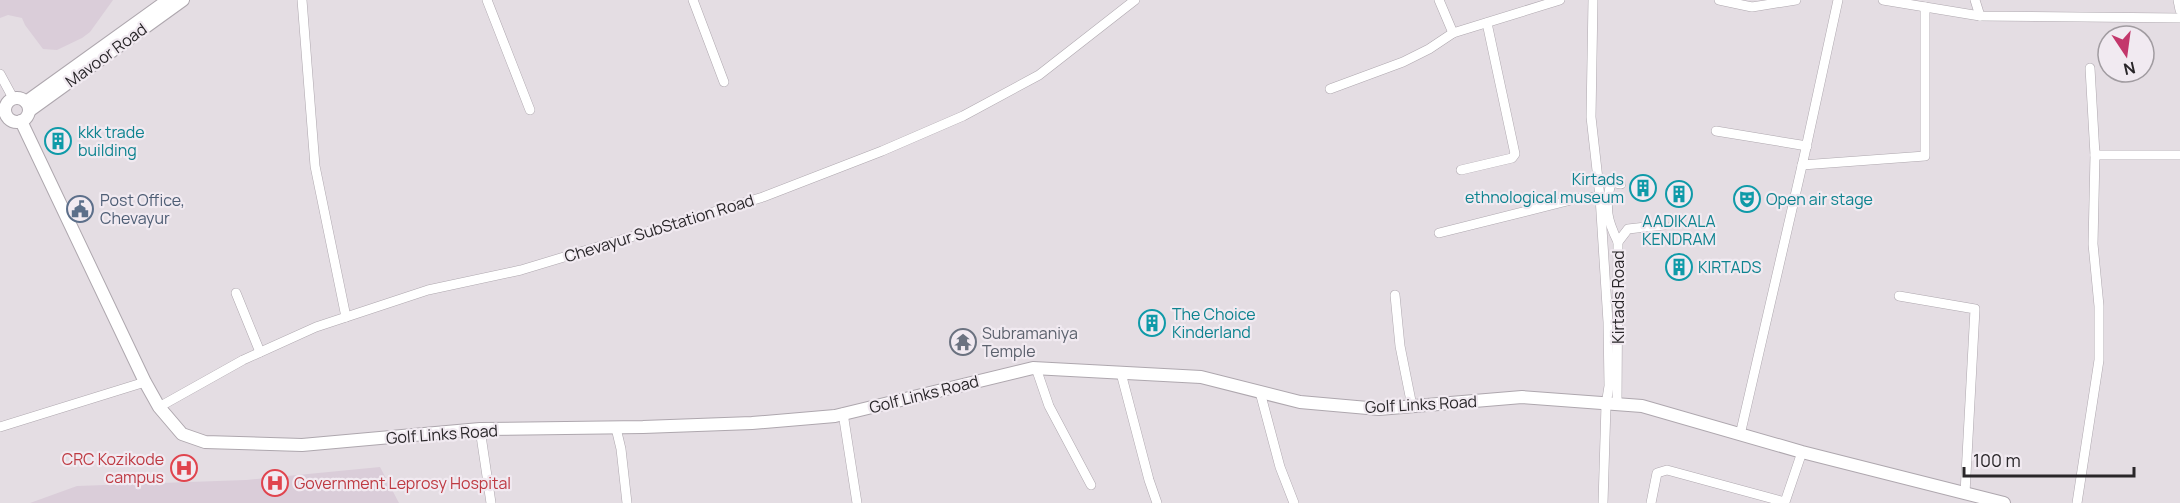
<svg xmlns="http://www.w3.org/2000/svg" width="2180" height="503" font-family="Manrope,sans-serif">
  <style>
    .built { fill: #dacdd9 }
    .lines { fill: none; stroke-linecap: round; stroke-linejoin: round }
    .street-casing { stroke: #aea7ae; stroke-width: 10 }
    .secondary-casing { stroke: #aea7ae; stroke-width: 14 }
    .street { stroke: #fff; stroke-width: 9 }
    .secondary { stroke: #fff; stroke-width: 12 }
    .labels { text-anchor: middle; stroke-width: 4.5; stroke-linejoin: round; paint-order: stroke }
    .street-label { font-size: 16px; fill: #292629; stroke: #f1eaf1 }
    .culture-label { font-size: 16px; fill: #0d838f; stroke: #f1eaf1; text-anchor: start }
    .service-label { font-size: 16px; fill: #4e5e75; stroke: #f1eaf1; text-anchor: start }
    .worship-label { font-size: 16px; fill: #5b616d; stroke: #f1eaf1; text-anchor: start }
    .health-label { font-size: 16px; fill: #be3a42; stroke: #f1eaf1; text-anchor: end }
  </style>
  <rect width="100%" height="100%" fill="#e4dde3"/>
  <!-- built -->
  <g class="built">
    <polygon points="0,0 113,0 90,32 82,38 57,50 43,49 25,25 22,18 8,15 0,18"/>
    <polygon points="380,467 399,503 30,503 77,486 246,480"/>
  </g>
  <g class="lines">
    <defs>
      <g id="street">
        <polyline points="302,0 315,166 346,317"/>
        <polyline points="487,0 530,110"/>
        <polyline points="693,0 724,82"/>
        <polyline points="1439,0 1453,33"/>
        <polyline points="1593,0 1591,117 1600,197 1608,322 1609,386 1606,405 1603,503"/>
        <polyline points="1719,0 1752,7 1796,0"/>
        <polyline points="1883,0 1980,16 2180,18"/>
        <polyline points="1975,0 1980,16"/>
        <polyline points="2178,0 2180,10"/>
        <polyline points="2090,68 2095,155"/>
        <polyline points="0,74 13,98"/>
        <polyline points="1330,89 1403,62 1429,49 1453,33 1560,0"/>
        <polyline points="1716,131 1807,146"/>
        <polyline points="1802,165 1925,156 1925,7"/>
        <polyline points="1461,170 1512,158 1515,154 1487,23"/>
        <polyline points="1439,233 1579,198 1600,197"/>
        <path d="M1618,242c-12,-24 -13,-34 -7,-60l10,2"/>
        <polyline points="236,293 260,352"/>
        <polyline points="1395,295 1400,346 1412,406"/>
        <polyline points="1899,296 1975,309 1965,493"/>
        <polyline points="1036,368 1049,406 1091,485"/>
        <polyline points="1121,373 1149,480 1157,503"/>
        <polyline points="1260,392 1280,467 1294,503"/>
        <polyline points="1617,405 1618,242 1628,229 1664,225"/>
        <polyline points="159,407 243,360 316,327 428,290 521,270 763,197 882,151 963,116 1039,75 1135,0"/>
        <polyline points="843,413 857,503"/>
        <polyline points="0,427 145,382"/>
        <polyline points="616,428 621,449 627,503"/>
        <polyline points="480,429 491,503"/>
        <polyline points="1740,435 1804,157 1838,0"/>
        <polyline points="1651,503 1657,473 1667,470 1785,502 1802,452"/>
        <polyline points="2077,503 2099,360 2099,306 2093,244 2095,155 2180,155"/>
      </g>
      <g id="secondary">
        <circle cx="17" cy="110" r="12"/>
        <polyline points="26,102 168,0"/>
        <polyline points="29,111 183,0"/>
        <polyline points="21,121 145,382 159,407 182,434 205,442 302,445 480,429 643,427 752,423 835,416 1033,368 1201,377 1300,402 1379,409 1522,397 1642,406 1802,452 2004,503"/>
      </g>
    </defs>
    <!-- street casing -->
    <use href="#street" class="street-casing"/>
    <!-- secondary casing -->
    <use href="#secondary" class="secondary-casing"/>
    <!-- street -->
    <use href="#street" class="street"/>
    <!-- secondary -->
    <use href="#secondary" class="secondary"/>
  </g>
  <!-- icons -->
  <defs>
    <symbol id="building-ring" viewBox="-11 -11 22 22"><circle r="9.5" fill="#f1eaf1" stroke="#0f9aa8" stroke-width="1.5"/><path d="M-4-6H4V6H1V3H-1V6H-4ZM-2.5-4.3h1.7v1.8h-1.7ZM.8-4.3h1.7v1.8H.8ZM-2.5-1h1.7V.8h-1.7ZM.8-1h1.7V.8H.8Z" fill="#0f9aa8"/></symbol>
    <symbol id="theatre-ring" viewBox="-11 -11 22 22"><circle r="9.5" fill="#f1eaf1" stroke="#0f9aa8" stroke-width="1.5"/><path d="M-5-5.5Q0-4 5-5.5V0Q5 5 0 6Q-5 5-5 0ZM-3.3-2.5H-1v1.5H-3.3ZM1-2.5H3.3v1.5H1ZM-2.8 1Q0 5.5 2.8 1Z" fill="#0f9aa8"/></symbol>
    <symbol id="civic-ring" viewBox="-11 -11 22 22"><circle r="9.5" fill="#f1eaf1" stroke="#5c6f8a" stroke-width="1.5"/><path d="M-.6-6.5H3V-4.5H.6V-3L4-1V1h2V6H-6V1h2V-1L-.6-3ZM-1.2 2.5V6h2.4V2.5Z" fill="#5c6f8a"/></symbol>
    <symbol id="temple-ring" viewBox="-11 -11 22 22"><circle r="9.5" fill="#f1eaf1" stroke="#6b7280" stroke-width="1.5"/><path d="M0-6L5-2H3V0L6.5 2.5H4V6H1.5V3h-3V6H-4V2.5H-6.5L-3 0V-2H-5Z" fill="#6b7280"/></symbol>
    <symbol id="hospital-ring" viewBox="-11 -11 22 22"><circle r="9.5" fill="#f1eaf1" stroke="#e0444e" stroke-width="1.5"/><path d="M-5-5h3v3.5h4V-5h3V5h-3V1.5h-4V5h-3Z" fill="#e0444e"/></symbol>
  </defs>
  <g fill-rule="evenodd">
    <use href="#building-ring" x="43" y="126" width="30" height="30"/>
    <use href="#building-ring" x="1628" y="173" width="30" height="30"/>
    <use href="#building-ring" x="1664" y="179" width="30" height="30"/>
    <use href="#theatre-ring" x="1732" y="184" width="30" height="30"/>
    <use href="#civic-ring" x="65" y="194" width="30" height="30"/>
    <use href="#building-ring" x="1664" y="252" width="30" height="30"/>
    <use href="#building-ring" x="1137" y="308" width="30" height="30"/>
    <use href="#temple-ring" x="948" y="327" width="30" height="30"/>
    <use href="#hospital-ring" x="169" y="453" width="30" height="30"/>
    <use href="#hospital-ring" x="260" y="468" width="30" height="30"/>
  </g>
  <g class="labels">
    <!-- street labels -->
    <g class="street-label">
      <text transform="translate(106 55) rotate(-36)" y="6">Mavoor Road</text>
      <text transform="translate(659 228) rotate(-17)" y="6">Chevayur SubStation Road</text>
      <text transform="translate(1618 297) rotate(-90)" y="6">Kirtads Road</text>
      <text transform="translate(924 394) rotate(-14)" y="6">Golf Links Road</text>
      <text transform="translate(1421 404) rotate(-3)" y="6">Golf Links Road</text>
      <text transform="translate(442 434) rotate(-4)" y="6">Golf Links Road</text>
    </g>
    <!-- culture labels -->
    <g class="culture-label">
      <text x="78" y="138">kkk trade<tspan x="78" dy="18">building</tspan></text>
      <text x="1624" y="185" text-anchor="end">Kirtads<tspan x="1624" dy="18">ethnological museum</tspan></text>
      <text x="1766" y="205">Open air stage</text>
      <text x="1679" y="227" text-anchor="middle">AADIKALA<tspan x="1679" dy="18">KENDRAM</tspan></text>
      <text x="1698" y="273">KIRTADS</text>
      <text x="1172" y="320">The Choice<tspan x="1172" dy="18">Kinderland</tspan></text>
    </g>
    <!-- service labels -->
    <g class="service-label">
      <text x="100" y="206">Post Office,<tspan x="100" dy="18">Chevayur</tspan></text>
    </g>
    <!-- worship labels -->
    <g class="worship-label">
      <text x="982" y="339">Subramaniya<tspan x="982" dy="18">Temple</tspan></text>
    </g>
    <!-- health labels -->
    <g class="health-label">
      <text x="164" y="465">CRC Kozikode<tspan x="164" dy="18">campus</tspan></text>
      <text x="294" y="489" text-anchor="start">Government Leprosy Hospital</text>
    </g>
  </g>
  <!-- north arrow -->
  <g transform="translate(2126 54) rotate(167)"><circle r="28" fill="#f1eaf1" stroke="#a19ca1" stroke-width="1.5"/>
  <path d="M0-4.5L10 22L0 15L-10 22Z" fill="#c3376b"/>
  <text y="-9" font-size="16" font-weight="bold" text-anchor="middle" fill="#292629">N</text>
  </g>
  <!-- scale -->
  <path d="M1964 467v9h170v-9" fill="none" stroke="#292629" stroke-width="3"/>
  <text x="1973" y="467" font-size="18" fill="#292629" stroke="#f1eaf1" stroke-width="4.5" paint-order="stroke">100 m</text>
</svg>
